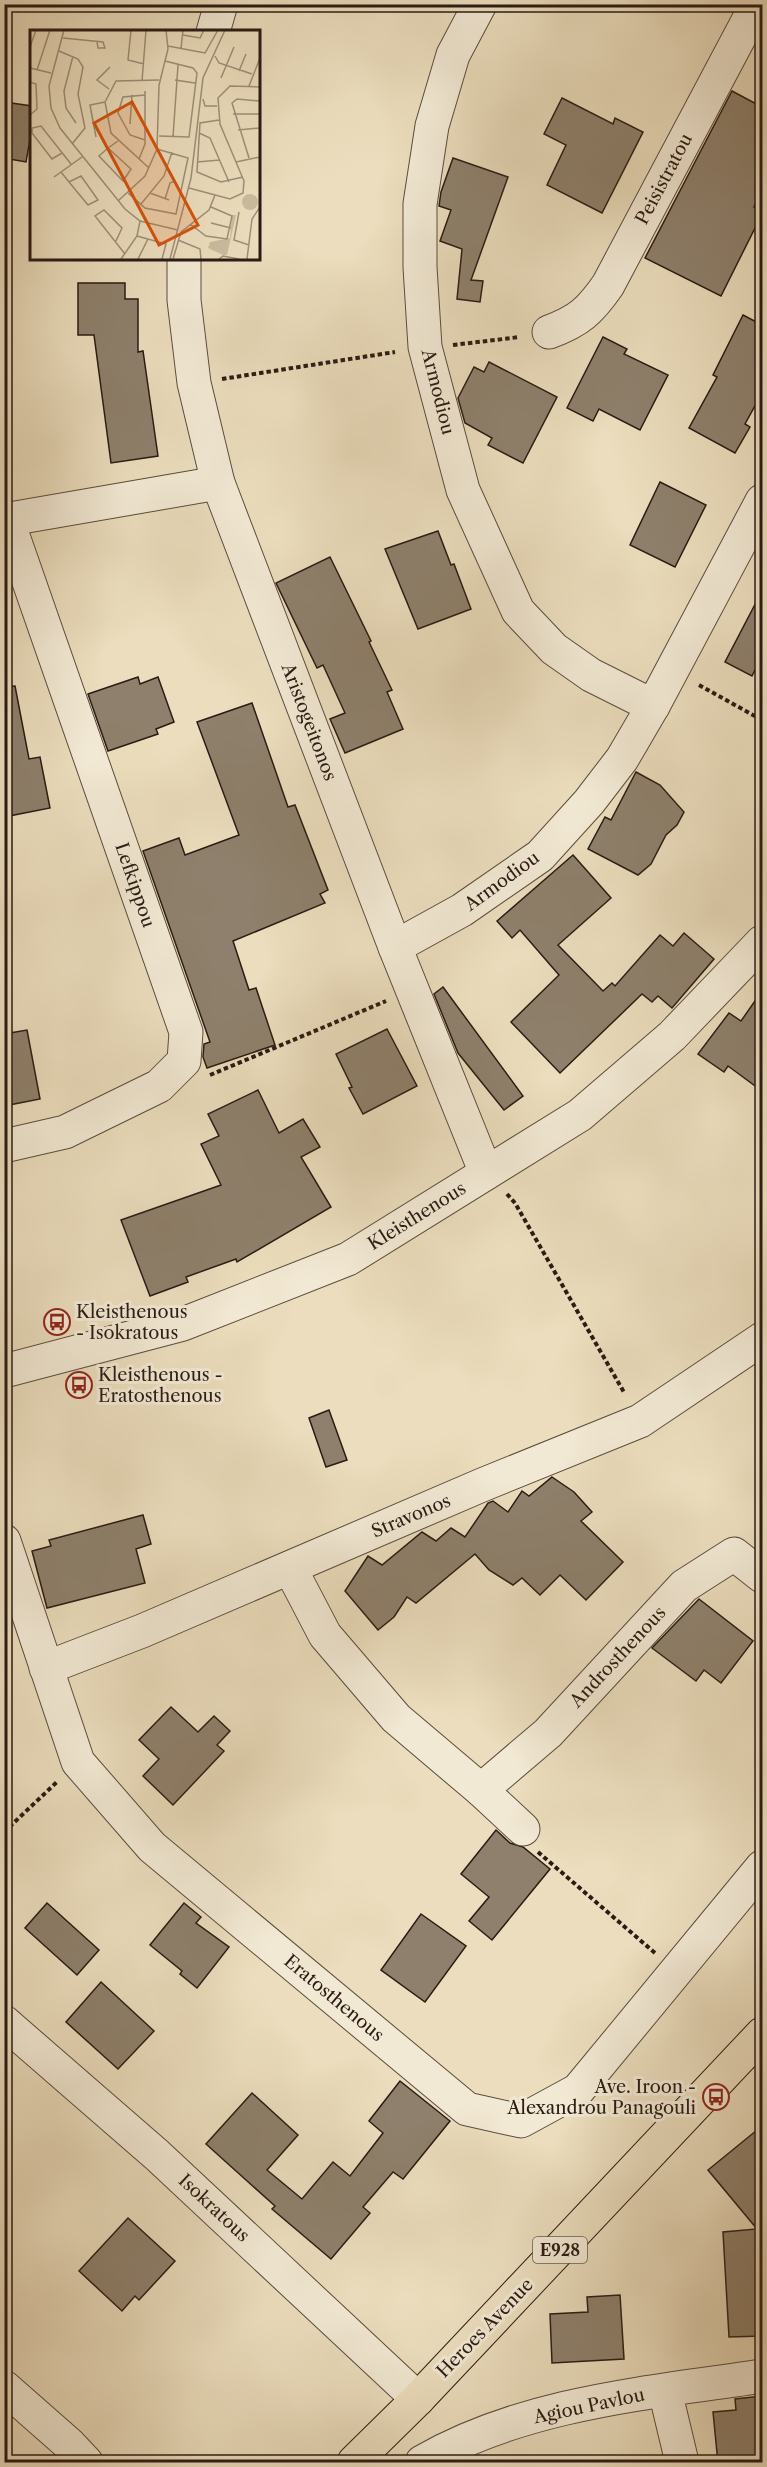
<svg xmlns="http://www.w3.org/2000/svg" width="767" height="2467" font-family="'Libre Caslon Text',serif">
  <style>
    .building { fill: #8e806c; stroke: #2a1b14; stroke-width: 1.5 }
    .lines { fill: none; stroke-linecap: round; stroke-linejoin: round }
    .minor-casing { stroke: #5a4c3e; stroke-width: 35 }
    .major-casing { stroke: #2a1b14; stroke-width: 35 }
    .path { stroke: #2a1b14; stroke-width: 4; stroke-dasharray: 4.5 3; stroke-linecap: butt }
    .minor { stroke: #f2e9d4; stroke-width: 33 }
    .major { stroke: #ebddbd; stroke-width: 33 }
    .labels { text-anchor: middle; stroke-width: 6; stroke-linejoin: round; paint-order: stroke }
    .shield { fill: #f2e9d4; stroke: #66594e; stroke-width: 1.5 }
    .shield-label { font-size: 16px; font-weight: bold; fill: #2a1b14 }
    .street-label { font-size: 18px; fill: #2a1b14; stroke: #f2e9d4 }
    .poi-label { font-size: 18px; fill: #2a1b14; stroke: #f2e9d4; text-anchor: start }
    .inset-road { fill: none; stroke: #9e8f79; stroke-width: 1.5 }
    .view { fill: #d5530d; fill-opacity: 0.15; stroke: #d5530d; stroke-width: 3 }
    .inset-edge { fill: none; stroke: #2a1b14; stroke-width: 3 }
  </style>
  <rect width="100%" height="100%" fill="#ebddbd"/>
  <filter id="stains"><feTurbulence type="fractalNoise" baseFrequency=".00333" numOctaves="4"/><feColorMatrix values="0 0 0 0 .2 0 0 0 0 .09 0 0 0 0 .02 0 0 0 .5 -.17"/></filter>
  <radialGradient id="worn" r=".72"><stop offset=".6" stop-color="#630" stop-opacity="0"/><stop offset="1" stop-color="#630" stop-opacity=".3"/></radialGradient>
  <!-- building -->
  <g class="building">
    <polygon points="732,91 762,107 762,189 754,207 762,211 762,214 721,296 645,258"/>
    <polygon points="562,98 613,124 615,118 643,132 602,213 547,185 566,145 544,134"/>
    <polygon points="4,102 32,106 32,128 26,162 4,158"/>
    <polygon points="453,158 508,177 471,280 483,281 480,302 457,299 462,249 440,241 451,210 439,206 441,192"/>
    <polygon points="78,283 125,283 125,299 138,299 138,352 143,351 158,456 111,463 94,335 78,335"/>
    <polygon points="743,315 762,325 762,393 745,424 750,427 735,453 689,428 717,377 713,375"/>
    <polygon points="603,337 627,349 624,354 668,375 640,430 599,409 593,421 567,408"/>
    <polygon points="489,362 557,397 523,463 488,445 492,438 465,423 458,398 474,367 484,372"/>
    <polygon points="660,482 706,505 675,567 630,545"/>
    <polygon points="438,531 451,565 454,564 471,609 418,629 385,549"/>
    <polygon points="330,557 371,641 369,642 392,690 387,692 403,729 345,753 330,719 345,713 323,665 317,668 276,583"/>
    <polygon points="762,591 762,655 752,676 725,662"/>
    <polygon points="138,677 140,684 158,677 174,722 156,729 158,734 108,751 88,694"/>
    <polygon points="15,686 29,759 40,757 50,808 4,817 4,687"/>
    <polygon points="252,703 288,807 295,805 328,890 320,894 325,903 233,941 249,990 256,988 275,1045 207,1068 203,1057 204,1044 210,1042 143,851 179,838 185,855 239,835 197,722"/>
    <polygon points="636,772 660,785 684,812 677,825 666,835 651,864 638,875 588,849 605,817 611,820"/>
    <polygon points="573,855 611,898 558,945 603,991 612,983 615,986 660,935 673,946 684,933 714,959 672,1008 658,996 652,1002 642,994 560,1073 511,1022 559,975 520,930 512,938 497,921"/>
    <polygon points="443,987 523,1096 504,1110 458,1053 434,994"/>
    <polygon points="762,991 762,1091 728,1066 724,1072 698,1054 729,1013 741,1021"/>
    <polygon points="387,1029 417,1086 363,1114 349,1088 352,1087 336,1054"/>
    <polygon points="27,1030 40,1099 4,1106 4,1034"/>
    <polygon points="258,1090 279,1133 303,1119 320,1147 301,1157 331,1207 237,1262 236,1259 186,1277 188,1282 150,1296 121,1220 221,1185 201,1144 219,1136 208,1114"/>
    <polygon points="329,1410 347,1460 326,1467 309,1418"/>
    <polygon points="552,1477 574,1492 592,1512 581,1521 623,1562 586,1600 560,1575 540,1595 522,1578 513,1585 489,1570 475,1554 416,1603 407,1597 394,1617 378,1630 345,1591 368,1556 382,1565 422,1532 436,1541 451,1528 465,1537 488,1503 493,1501 508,1512 522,1491 529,1496"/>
    <polygon points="143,1515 151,1544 136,1549 145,1583 47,1608 32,1551 51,1546 49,1540"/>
    <polygon points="699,1599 753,1641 721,1683 704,1670 696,1681 652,1648"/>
    <polygon points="171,1707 198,1732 214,1716 230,1731 217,1745 224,1751 173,1805 143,1776 159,1759 139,1740"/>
    <polygon points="496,1830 510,1843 523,1847 550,1869 492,1940 469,1921 489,1897 461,1874"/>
    <polygon points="47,1903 99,1950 77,1975 25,1928"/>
    <polygon points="184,1903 201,1917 196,1923 229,1947 197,1988 180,1974 182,1971 150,1945"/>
    <polygon points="421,1914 466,1946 425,2002 381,1970"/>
    <polygon points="101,1982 154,2031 118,2069 66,2022"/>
    <polygon points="400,2081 450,2121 403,2179 393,2172 363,2207 370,2213 331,2259 272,2209 275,2206 206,2144 252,2093 298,2135 267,2170 302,2199 333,2162 350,2176 383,2133 369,2121"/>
    <polygon points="762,2126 762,2336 729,2337 723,2232 757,2229 708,2170"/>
    <polygon points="128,2218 175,2261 139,2300 135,2296 122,2311 79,2271"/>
    <polygon points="620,2295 624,2359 552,2363 550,2314 588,2312 587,2297"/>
    <polygon points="762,2396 762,2463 718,2463 713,2412 736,2410 735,2399"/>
  </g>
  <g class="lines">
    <defs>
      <g id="minor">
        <polyline points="480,4 453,55 432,126 420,204 420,267 425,347 463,490 518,611 554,649 591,675 653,706"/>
        <polyline points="213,32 221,4"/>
        <polyline points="184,258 184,300 194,383 218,483 395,947 486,1173"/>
        <path d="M549,332c30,-11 41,-21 59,-47l149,-281"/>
        <polyline points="4,520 218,483"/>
        <polyline points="395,947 462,910 540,856 589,802 622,759 653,706 762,501"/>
        <polyline points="4,1146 65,1132 159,1086 184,1061 186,1032 7,519"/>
        <polyline points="4,1371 183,1324 348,1259 580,1115 672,1036 762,942"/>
        <polyline points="4,1541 78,1762 152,1847 467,2109 521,2121 578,2090 762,1867"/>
        <polyline points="290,1568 325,1635 396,1718 481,1790 523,1829"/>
        <polyline points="46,1668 142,1631 482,1485 640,1421 762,1339"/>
        <polyline points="481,1790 548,1733 684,1586 734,1554 762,1576"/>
        <polyline points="4,2022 157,2155 418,2399"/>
        <polyline points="4,2387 70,2445 86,2462"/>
        <polyline points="665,2391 682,2462"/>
        <path d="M422,2462c102,-59 226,-69 340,-86"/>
      </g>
      <polyline id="major" points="354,2462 418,2399 762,2034"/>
    </defs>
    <!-- minor casing -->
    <use href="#minor" class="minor-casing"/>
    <!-- major casing -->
    <use href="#major" class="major-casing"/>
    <!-- path -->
    <g class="path">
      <polyline points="453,345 520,337"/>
      <polyline points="222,379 395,352"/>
      <polyline points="699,685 762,720"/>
      <polyline points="210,1075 386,1001"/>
      <polyline points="507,1194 515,1203 625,1394"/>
      <polyline points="4,1832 58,1781"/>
      <polyline points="538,1852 655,1953"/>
    </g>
    <!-- minor -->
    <use href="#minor" class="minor"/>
    <!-- major -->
    <use href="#major" class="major"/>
  </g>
  <!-- icons -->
  <defs>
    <symbol id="bus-ring" viewBox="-11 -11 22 22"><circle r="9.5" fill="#f2e9d4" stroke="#8f2418" stroke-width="1.5"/><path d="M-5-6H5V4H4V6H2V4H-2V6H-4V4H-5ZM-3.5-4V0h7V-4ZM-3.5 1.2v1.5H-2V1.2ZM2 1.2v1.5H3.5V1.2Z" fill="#8f2418"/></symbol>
  </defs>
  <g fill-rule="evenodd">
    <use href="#bus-ring" x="42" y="1307" width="30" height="30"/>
    <use href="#bus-ring" x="64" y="1370" width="30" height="30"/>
    <use href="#bus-ring" x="701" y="2082" width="30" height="30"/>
  </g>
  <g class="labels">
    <!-- shield labels -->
    <rect class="shield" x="533" y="2237" width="54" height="26" rx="4.5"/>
    <g class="shield-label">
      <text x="560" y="2256">E928</text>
    </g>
    <!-- street labels -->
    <g class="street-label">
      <text transform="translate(664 179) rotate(-62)" y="6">Peisistratou</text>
      <text transform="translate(438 392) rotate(76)" y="6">Armodiou</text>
      <text transform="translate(309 722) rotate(69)" y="6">Aristogeitonos</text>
      <text transform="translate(502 881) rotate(-36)" y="6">Armodiou</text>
      <text transform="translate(135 885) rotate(71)" y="6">Lefkippou</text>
      <text transform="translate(417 1216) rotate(-32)" y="6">Kleisthenous</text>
      <text transform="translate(411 1516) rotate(-23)" y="6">Stravonos</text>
      <text transform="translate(618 1657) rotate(-47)" y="6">Androsthenous</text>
      <text transform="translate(334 1998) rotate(40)" y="6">Eratosthenous</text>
      <text transform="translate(214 2208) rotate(43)" y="6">Isokratous</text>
      <text transform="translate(485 2328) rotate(-46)" y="6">Heroes Avenue</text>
      <text transform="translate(589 2406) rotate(-12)" y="6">Agiou Pavlou</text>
    </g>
    <!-- poi labels -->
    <g class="poi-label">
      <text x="76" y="1318">Kleisthenous<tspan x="76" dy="21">- Isokratous</tspan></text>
      <text x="98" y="1381">Kleisthenous -<tspan x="98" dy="21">Eratosthenous</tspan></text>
      <text x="696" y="2093" text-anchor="end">Ave. Iroon -<tspan x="696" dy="21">Alexandrou Panagouli</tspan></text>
    </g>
  </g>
  <!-- overview -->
  <g transform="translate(30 30)">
    <rect width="230" height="230" fill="#ebddbd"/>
    <path d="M212 172a8 8 0 1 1 16 0a8 8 0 1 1-16 0ZM202,185h4l-9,40h-4l-15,-7 2,-6 20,-4z" fill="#cabca0"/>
    <path class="inset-road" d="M34,0l-15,56 2,22 9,20 65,81 15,12 38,9M101,0l-3,30 16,4M153,5l17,3 4,-8M33,8l40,4 2,6h-7l-1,-6M138,16l37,7 13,-23M0,17l6,-17M151,19l2,-19M29,21l19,8 5,8 -5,27 7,34 -13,16M43,26l-9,35 2,17 10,15M185,26l4,7 33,11M0,38l21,5M7,40l13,-40M209,41l7,-17M191,48l13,-31M145,50l20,3M112,51l4,-51M0,52l6,2 1,25 -7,6M219,56l11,-28M79,59l-12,-9 13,-13M173,69l2,7h12M203,84h27M189,90l-19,3 -3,49 24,10 22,-5M100,94l2,-29M208,100l22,-2M169,103l11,5 19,44M129,106l30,1 8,-64 -4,-5 -28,-7M66,107l-6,-32 15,-3M143,107l5,-72M115,110l-15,-5 -12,-22 5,-16 22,-2M78,118l23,21 -8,12 -24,-25 9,-8 10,-7M32,123l-10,6 -20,-26v-5l9,-2 30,38M219,128l-17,-55 5,-4 23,2M109,129l6,-15v-53M167,132l23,-2M206,132l24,-5M119,138l-38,-35 -6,-31 11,-21 43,-1M31,142l8,10 19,23 10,-5 -17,-24 -12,6M24,147l28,-20M159,158l41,11 13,-6 1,-12 -24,-57 -2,-26 12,-12 30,1M98,163l17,15 31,6 12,-56 -31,-9M120,163l19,7M135,169l5,-16 5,-2M88,171l27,-25 12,-27 2,-64 9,-36 -2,-19M111,174l23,-28 8,-24M209,182l-5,28 15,5M181,193l20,5M160,194l16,12 21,3 5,-23 -21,-9M107,206l29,8 -4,15M148,210l22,9 1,10M86,211l6,-13 -18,-18 -9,6 30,38M91,229l16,-23 3,-15M108,229l10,-20M140,229l21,-81 12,-100 22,-48M143,229l8,-27 28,-22 6,-15M189,229l4,-3 16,3M217,229l5,-40 8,-12"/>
    <path class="view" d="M102,72l66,123 -39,20 -65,-122z"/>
    <rect width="230" height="230" class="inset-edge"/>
  </g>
  <!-- margin -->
  <rect width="767" height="2467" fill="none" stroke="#ebddbd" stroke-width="24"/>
  <rect x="6" y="6" width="755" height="2455" fill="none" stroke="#2a1b14" stroke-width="3"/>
  <rect x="12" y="12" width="743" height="2443" fill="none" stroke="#2a1b14" stroke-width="1.5"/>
  <rect width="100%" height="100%" filter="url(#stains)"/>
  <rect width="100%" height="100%" fill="url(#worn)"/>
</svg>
